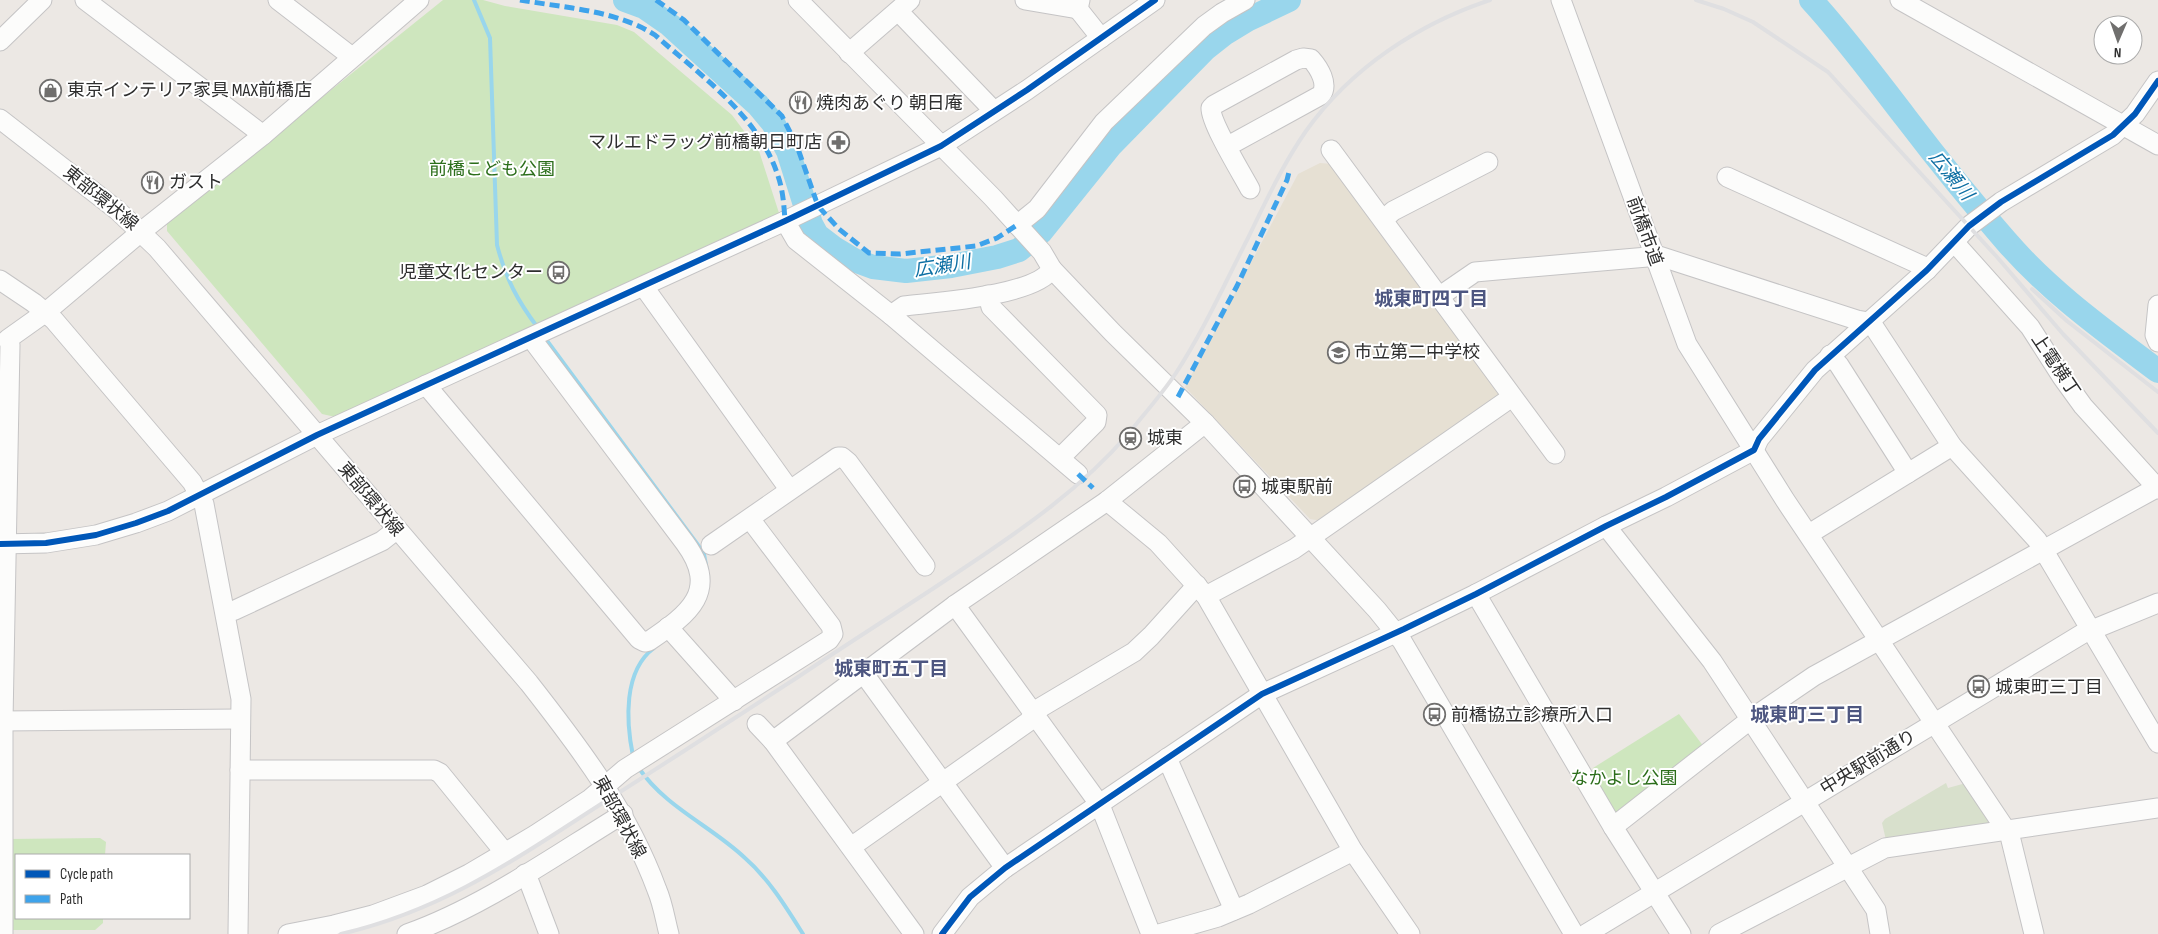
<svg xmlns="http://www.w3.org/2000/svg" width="2158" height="934" font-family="'Sofia Sans Condensed','Noto Sans JP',sans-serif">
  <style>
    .education { fill: #e6e0d3 }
    .green { fill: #cee6be }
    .cemetery { fill: #d8e0cc }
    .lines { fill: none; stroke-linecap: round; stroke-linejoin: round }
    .stream { stroke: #99d6ec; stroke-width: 4 }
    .river { stroke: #99d6ec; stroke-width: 24 }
    .minor-casing { stroke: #c5c4c5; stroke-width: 21 }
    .minor { stroke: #fcfcfb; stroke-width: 19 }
    .rail { stroke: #dfdfe1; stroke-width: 4 }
    .quiet { stroke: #3ea3eb; stroke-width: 5; stroke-dasharray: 10 5; stroke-linecap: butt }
    .cycleway-casing { stroke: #fff; stroke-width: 9 }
    .cycleway { stroke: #0057b8; stroke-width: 6 }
    .labels { text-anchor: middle; stroke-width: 4; stroke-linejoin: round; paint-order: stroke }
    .poi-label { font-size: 18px; fill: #2e2e2e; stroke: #fff; text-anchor: start }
    .park-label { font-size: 18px; fill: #2c6e1b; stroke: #fff }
    .street-label { font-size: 18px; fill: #2e2e2e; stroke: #fff }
    .water-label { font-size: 19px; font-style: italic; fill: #0d6fa3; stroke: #fff }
    .neighbourhood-label { font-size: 19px; font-weight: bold; fill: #4d5680; stroke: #fff }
  </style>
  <rect width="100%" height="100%" fill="#ece8e4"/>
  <!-- education -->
  <polygon class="education" points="1320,163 1332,164 1501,392 1501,399 1323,521 1310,519 1185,387 1298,174"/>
  <!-- green -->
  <g class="green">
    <polygon points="443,0 483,0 505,6 617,25 634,32 732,115 759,151 779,213 776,219 340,418 322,414 167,231 167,222"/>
    <polygon points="1679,714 1704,747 1622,813 1614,813 1592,776 1593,768"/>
    <polygon points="100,838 106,842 105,855 16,855 16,918 103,918 103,923 95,930 8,930 8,839"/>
  </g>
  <!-- cemetery -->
  <polygon class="cemetery" points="1946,783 1948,788 1966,783 1992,821 1988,827 1886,840 1882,823 1885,819"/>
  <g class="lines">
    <!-- stream -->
    <g class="stream">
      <path d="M474,0l16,38 7,207c9,34 20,55 41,83"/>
      <polyline points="545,338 698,545 704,554 707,571"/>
      <path d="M633,756c-7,-34 -10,-85 21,-108"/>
      <path d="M638,767c28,41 72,58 107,91 24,21 41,49 58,76"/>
    </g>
    <!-- river -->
    <g class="river">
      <polyline points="625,0 644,7 670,25 758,105 773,123 788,151 811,224 817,235 834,248 854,260 873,267 906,271 951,266 997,257 1019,250 1041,232 1111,145 1205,49 1224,34 1247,20 1289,0"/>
      <path d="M1811,0c34,37 64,78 95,118 32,42 65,83 100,123 44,51 99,90 152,130"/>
    </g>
    <defs>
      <g id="minor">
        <polyline points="85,0 263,135"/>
        <polyline points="278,0 352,57"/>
        <polyline points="798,0 993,198 1042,252 1052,269"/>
        <polyline points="1025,0 1078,9 1080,0"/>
        <polyline points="1561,0 1687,344 1785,500 2010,836 2034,934"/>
        <polyline points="1900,0 2158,145"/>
        <polyline points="1078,9 1101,38"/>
        <polyline points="898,11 994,111"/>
        <polyline points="0,41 42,0"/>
        <polyline points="849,53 910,0"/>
        <path d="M0,119l117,91 40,38 372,435c51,65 99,128 128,207 6,14 8,29 12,44"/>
        <path d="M1228,146l93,-51c8,-11 -2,-27 -10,-36l-8,-1 -7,2 -82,45 -3,3c-1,14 31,66 39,81"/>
        <polyline points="1331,150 1555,454"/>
        <polyline points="1727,177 1923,266 1927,270"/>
        <polyline points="1383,220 1393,211 1488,162"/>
        <polyline points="785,221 796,240 891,315 1078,474"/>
        <polyline points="1017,225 1037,209 1104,122 1204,26 1222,13 1245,0"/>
        <polyline points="1954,242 2030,327 2062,377 2083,406 2158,489"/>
        <polyline points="0,280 34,303 54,320 192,482 204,504 241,699 238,934"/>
        <polyline points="644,287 789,489"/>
        <polyline points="988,295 991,307 1097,415 1096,422 1060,458"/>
        <polyline points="1440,296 1475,272 1659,256 1857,320 1869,322 1874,327 1952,446 2037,540 2044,551 2158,743"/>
        <polyline points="2158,305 2155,335 2158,342"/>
        <path d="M891,315l13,-9c33,-4 131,-10 148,-37l61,64 92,90 172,187 25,31 172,293"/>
        <polyline points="1830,355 1839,365 1908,473"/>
        <path d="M426,385l213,254 6,3 4,-1c40,-27 71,-50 36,-98l-154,-205"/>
        <polyline points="1107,501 1158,543 1206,596 1353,851 1410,934"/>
        <polyline points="1606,526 1712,661 1876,910 1880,934"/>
        <polyline points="1809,534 1952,446"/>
        <polyline points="0,544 46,543 96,535 136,523 168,511 317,435 785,221 941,146 1027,90 1155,0"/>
        <polyline points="711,545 838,457 842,457 848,462 925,566"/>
        <polyline points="1476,594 1613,827 1681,934"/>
        <polyline points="1206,596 1294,549 1512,397"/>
        <polyline points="955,605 1100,805 1151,934"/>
        <polyline points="226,613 235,610 382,541 396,530"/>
        <polyline points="668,627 734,701"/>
        <polyline points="864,674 1005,868"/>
        <polyline points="0,721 240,719"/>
        <polyline points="757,724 773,741 914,934"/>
        <polyline points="773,741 955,605 1107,501 1205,423"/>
        <polyline points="1167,758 1234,910"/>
        <polyline points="240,770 434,770 440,773 505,853"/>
        <polyline points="1613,827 1751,719 1814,676 2156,488"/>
        <polyline points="851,847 1028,722 1038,709 1134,652 1151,636 1197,585"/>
        <polyline points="525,874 530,884 549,934"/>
        <polyline points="3,934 3,721 10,345 8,339 46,312 142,231 263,135 419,0"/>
        <polyline points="288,934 334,925 373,915 427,895 469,874 535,835 590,799 625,769 829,640 833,634 831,626 750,519"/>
        <path d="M407,934c76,-27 147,-78 216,-120"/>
        <polyline points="942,934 970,897 1005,868 1262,694 1404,629 1476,594 1606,526 1666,497 1754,450 1759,439 1815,370 1927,270 1969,226 2001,202 2113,135 2135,114 2158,81"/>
        <polyline points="1159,934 1218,917 1249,904 1353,851"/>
        <polyline points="1586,934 2082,634 2158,603"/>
        <polyline points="1719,934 1885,848 2158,808"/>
      </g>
    </defs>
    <!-- minor casing -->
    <use href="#minor" class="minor-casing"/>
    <!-- minor -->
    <use href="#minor" class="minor"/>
    <!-- rail -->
    <g class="rail">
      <polyline points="1696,0 1724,9 1753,22 1828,72 1997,257 2063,334 2158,433"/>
      <polyline points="2032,289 2067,321 2158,392"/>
      <path d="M341,934c107,-25 180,-79 271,-137 62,-39 124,-80 186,-120 55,-37 111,-72 166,-109 60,-40 118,-80 165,-135 16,-20 33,-39 47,-60 28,-43 49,-90 72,-135 18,-37 35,-74 58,-107 45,-63 112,-107 184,-131"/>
    </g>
    <!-- quiet -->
    <g class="quiet">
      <path d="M520,0c45,8 96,10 135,35 45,40 104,81 123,141 5,14 6,30 7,45"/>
      <polyline points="656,0 684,20 782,116 797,146 818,206 839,229 869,253 900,254 976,246 997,238 1017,225"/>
      <polyline points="1178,397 1237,286 1287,180 1289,172"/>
      <polyline points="1078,474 1093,488"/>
    </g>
    <defs>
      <g id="cycleway">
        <polyline points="0,544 46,543 96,535 136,523 168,511 317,435 785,221 941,146 1027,90 1155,0"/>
        <polyline points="942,934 970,897 1005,868 1262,694 1404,629 1476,594 1606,526 1666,497 1754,450 1759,439 1815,370 1927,270 1969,226 2001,202 2113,135 2135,114 2158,81"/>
      </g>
    </defs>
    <!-- cycleway casing -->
    <use href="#cycleway" class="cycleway-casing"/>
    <!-- cycleway -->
    <use href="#cycleway" class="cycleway"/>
  </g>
  <!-- icons -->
  <defs>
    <symbol id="shop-ring" viewBox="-11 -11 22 22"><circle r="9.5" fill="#fff" stroke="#706f6e" stroke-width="1.5"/><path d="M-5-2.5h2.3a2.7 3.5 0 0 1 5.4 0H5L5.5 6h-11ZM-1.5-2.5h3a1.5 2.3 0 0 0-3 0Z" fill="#706f6e"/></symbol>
    <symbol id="restaurant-ring" viewBox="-11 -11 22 22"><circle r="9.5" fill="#fff" stroke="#706f6e" stroke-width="1.5"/><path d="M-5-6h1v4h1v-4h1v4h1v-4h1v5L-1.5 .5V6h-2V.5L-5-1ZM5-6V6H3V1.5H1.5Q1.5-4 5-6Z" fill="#706f6e"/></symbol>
    <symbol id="pharmacy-ring" viewBox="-11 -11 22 22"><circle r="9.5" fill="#fff" stroke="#706f6e" stroke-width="1.5"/><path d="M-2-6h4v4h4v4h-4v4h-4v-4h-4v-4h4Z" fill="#706f6e"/></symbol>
    <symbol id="bus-ring" viewBox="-11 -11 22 22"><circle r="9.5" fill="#fff" stroke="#706f6e" stroke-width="1.5"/><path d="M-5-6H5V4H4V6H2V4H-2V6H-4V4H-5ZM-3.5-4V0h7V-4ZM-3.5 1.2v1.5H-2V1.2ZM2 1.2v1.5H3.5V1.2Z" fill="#706f6e"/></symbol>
    <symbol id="school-ring" viewBox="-11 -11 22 22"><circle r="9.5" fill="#fff" stroke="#706f6e" stroke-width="1.5"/><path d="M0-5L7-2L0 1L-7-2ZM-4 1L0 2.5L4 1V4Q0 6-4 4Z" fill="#706f6e"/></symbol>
    <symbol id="station-ring" viewBox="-11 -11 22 22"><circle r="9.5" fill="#fff" stroke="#706f6e" stroke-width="1.5"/><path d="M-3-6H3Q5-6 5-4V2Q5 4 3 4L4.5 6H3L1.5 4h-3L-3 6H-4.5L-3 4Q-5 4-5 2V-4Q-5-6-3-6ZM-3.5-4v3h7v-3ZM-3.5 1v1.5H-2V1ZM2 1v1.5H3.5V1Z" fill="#706f6e"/></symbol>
  </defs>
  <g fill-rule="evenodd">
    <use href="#shop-ring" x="38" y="78" width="25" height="25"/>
    <use href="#restaurant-ring" x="788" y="90" width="25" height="25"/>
    <use href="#pharmacy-ring" x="826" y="130" width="25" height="25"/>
    <use href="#restaurant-ring" x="140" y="170" width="25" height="25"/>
    <use href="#bus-ring" x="546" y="260" width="25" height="25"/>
    <use href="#school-ring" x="1326" y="340" width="25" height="25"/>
    <use href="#station-ring" x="1118" y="426" width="25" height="25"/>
    <use href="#bus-ring" x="1232" y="474" width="25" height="25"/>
    <use href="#bus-ring" x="1966" y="674" width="25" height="25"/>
    <use href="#bus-ring" x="1422" y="702" width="25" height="25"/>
  </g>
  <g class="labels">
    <!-- poi labels -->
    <g class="poi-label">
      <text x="67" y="96">東京インテリア家具 MAX前橋店</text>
      <text x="816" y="109">焼肉あぐり 朝日庵</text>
      <text x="822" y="148" text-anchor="end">マルエドラッグ前橋朝日町店</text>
      <text x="169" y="188">ガスト</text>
      <text x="543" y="278" text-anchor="end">児童文化センター</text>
      <text x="1354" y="358">市立第二中学校</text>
      <text x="1147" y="444">城東</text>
      <text x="1261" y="493">城東駅前</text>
      <text x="1995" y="693">城東町三丁目</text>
      <text x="1451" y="721">前橋協立診療所入口</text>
    </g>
    <!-- park labels -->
    <g class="park-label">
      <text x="492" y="175">前橋こども公園</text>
      <text x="1624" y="784">なかよし公園</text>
    </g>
    <!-- street labels -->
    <g class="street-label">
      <text transform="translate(101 198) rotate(39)" y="6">東部環状線</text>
      <text transform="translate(1645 231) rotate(70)" y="6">前橋市道</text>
      <text transform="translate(2056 365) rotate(56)" y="6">上電横丁</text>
      <text transform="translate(371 499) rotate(50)" y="6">東部環状線</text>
      <text transform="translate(1868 762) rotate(-31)" y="6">中央駅前通り</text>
      <text transform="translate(620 817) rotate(62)" y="6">東部環状線</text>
    </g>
    <!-- water labels -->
    <g class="water-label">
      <text transform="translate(1952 175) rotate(51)" y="7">広瀬川</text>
      <text transform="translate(942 265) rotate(-9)" y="7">広瀬川</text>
    </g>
    <!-- neighbourhood labels -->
    <g class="neighbourhood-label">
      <text x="1431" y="305">城東町四丁目</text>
      <text x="891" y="675">城東町五丁目</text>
      <text x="1807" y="721">城東町三丁目</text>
    </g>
  </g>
  <!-- legend -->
  <rect x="15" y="854" width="175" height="65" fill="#ffffff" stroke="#ababab"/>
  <rect x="25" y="870" width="25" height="8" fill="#0057b8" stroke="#ababab"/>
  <text x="60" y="879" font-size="15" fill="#2e2e2e">Cycle path</text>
  <rect x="25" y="895" width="25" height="8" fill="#3ea3eb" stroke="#ababab"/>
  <text x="60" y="904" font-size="15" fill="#2e2e2e">Path</text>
  <!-- north arrow -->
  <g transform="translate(2118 40) rotate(182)"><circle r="24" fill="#ffffff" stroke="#ababab"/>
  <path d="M0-4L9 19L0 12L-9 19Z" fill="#706f6e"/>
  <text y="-8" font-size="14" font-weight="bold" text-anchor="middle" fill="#2e2e2e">N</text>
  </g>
</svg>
